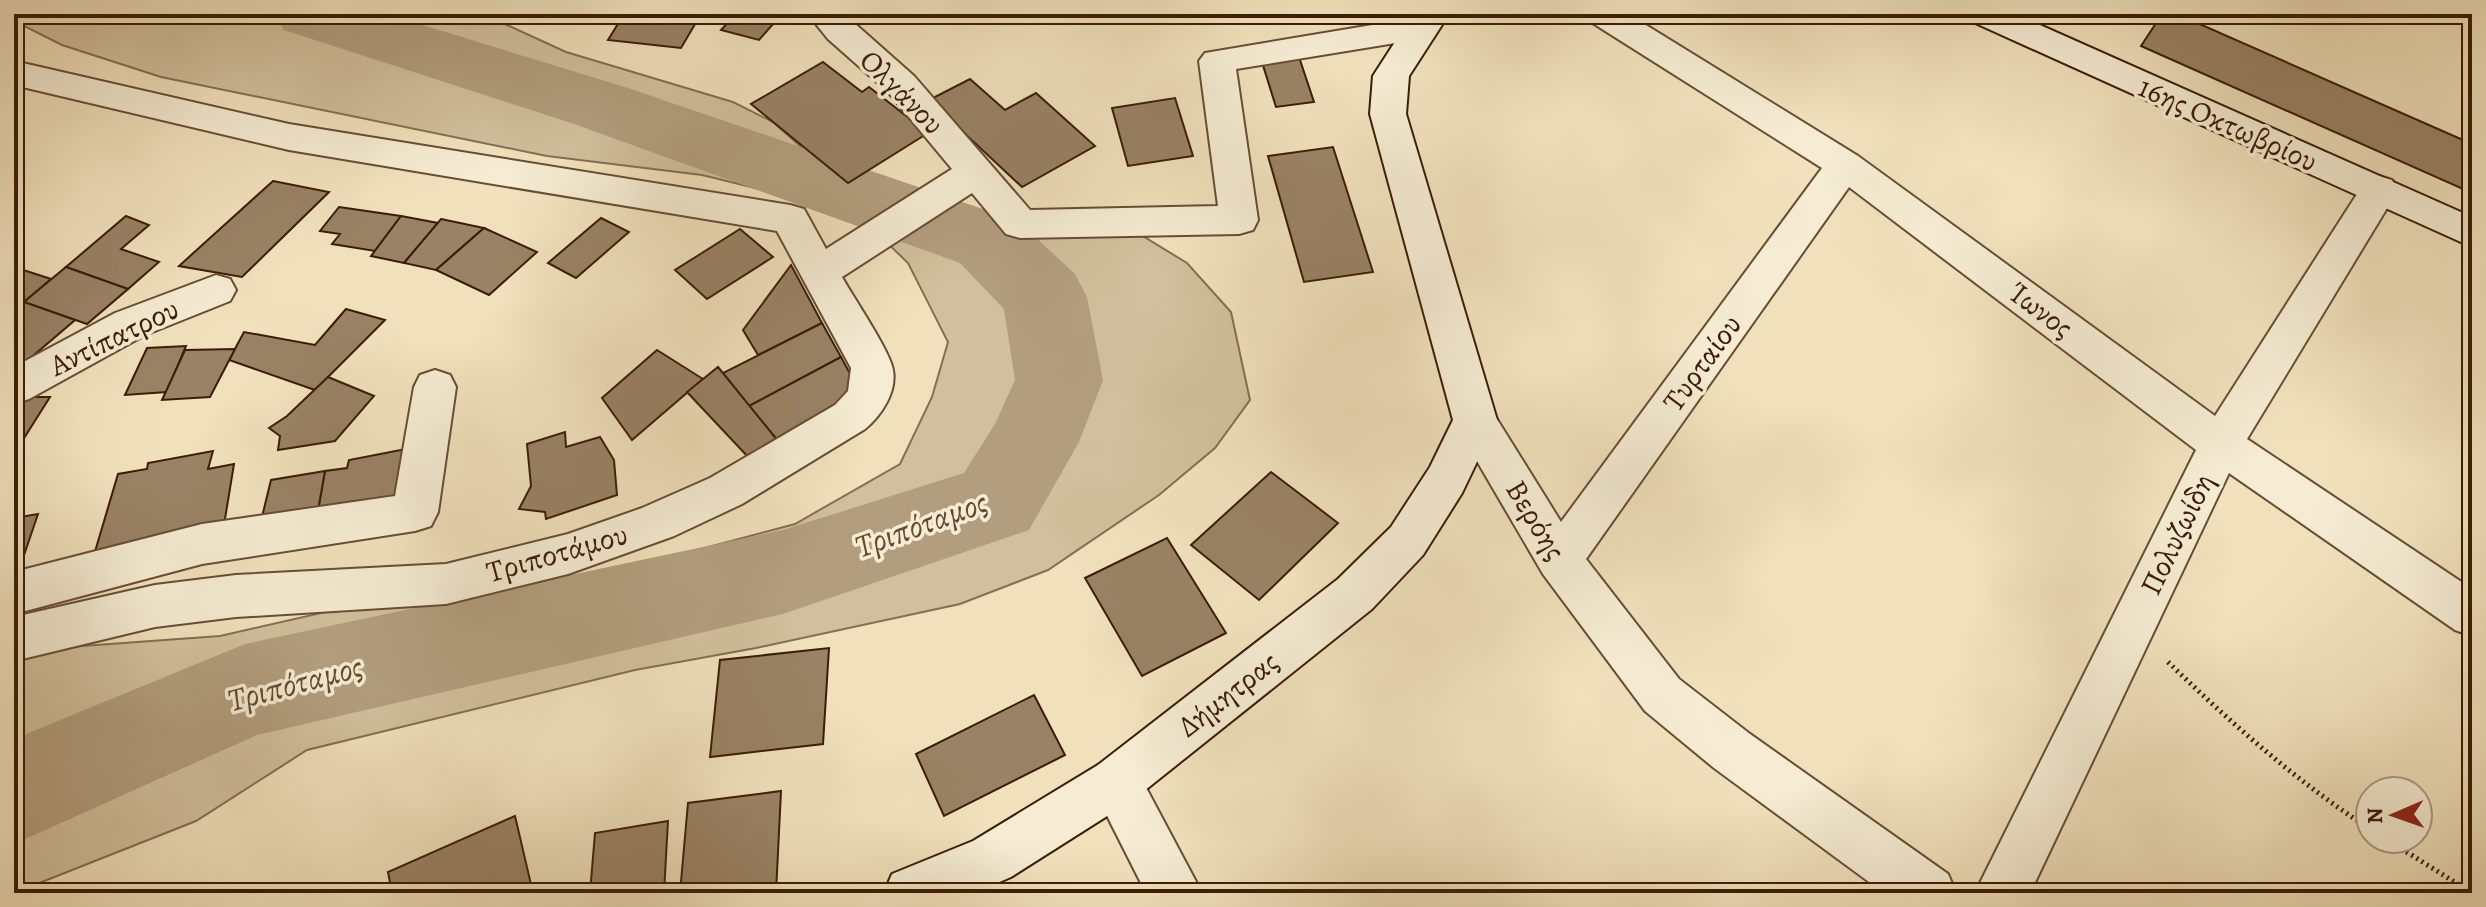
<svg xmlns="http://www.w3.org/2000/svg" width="2486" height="907" font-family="Alegreya,serif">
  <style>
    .green { fill: #d1c09d; stroke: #866e52; stroke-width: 2 }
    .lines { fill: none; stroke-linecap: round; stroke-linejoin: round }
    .river { fill: #b29e7e; fill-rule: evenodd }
    .building { fill: #998265; stroke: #3b1c06; stroke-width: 2 }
    .street-casing { stroke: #684d34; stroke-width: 4 }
    .secondary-casing { stroke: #3b1c06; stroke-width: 4 }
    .path { stroke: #3b1c06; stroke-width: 5; stroke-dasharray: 2 4; stroke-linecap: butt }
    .street { fill: #f5ecd3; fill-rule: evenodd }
    .secondary { fill: #f5ecd3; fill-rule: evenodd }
    .labels { text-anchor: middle; stroke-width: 7; stroke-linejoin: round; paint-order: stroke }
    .street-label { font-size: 30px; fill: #3b1c06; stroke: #f5ecd3 }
    .water-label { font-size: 32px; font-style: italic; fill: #654a30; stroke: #f5ecd3 }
  </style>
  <rect width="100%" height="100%" fill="#f0e1bc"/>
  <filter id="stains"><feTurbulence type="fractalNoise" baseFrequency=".0025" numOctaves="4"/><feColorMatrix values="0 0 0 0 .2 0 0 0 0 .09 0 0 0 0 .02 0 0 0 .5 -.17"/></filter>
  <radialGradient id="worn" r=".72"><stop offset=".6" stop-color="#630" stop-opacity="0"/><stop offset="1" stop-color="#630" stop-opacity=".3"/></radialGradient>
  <!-- green -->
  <g class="green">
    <polygon points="14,14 483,14 566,52 733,102 773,122 808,153 930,196 876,231 796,198 702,175 547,156 161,77 62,45 14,21"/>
    <polygon points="941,199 1020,224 1128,227 1187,263 1231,312 1250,400 1215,448 1159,495 1048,570 960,604 756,648 635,670 307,750 196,821 14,893 14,651 220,636 378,600 466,602 554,588 795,524 900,464 932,397 948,342 908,263 881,237"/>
  </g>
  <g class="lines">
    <!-- river -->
    <polygon class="river" points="273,14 387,14 628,88 1018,221 1075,274 1087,297 1103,380 1079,442 1029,530 783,614 257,735 14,844 14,739 245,644 783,530 964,473 995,424 1015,380 1004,309 960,263 574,124 284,30"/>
  </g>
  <!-- building -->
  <g class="building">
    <polygon points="624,14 701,14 681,48 608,40"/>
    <polygon points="732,14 782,14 759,40 721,30 735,15"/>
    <polygon points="2162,14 2177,14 2472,144 2472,193 2141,46"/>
    <polygon points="1298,54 1314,102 1276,107 1261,59"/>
    <polygon points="823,62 862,92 869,87 928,133 848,183 751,104"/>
    <polygon points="970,79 1005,110 1036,93 1095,146 1022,187 929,100"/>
    <polygon points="1175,98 1193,156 1128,166 1112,108"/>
    <polygon points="1333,147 1373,272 1304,282 1268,156"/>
    <polygon points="273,181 329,192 242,277 179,266"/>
    <polygon points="339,207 401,216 375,251 332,244 340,234 320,231"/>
    <polygon points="126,216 149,225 121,249 159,262 128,289 66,267"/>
    <polygon points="401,216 438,223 404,263 371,256"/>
    <polygon points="601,218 629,232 576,278 548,263"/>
    <polygon points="441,219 484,228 436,270 404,263"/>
    <polygon points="484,228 537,252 489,295 436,270"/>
    <polygon points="740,229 773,257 707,299 675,270"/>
    <polygon points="791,265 822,323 758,355 743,330"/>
    <polygon points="14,267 51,279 24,302 14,299"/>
    <polygon points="66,267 128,289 87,324 24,302"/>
    <polygon points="24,302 75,320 14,372 14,310"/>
    <polygon points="346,309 385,320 315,390 229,360 244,332 315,345"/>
    <polygon points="822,323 841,357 749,406 723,373"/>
    <polygon points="186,346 167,392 125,395 147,348"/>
    <polygon points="235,349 210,397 162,400 185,350"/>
    <polygon points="657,350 703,379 632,440 602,398"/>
    <polygon points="841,357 860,392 778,441 749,406"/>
    <polygon points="718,367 778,441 749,458 687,392"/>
    <polygon points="328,377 374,396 335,441 278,450 280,436 269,428 287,416"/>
    <polygon points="14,397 50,397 14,454"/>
    <polygon points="565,432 566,447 600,437 614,460 617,495 546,519 545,512 519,509 531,486 527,444"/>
    <polygon points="411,448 402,503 317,516 325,471 347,468 349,460"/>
    <polygon points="213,451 208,469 234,464 224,525 94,555 118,474 147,469 148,463"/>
    <polygon points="325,471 317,516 260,525 271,480"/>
    <polygon points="1271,472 1338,523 1259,600 1191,545"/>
    <polygon points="38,514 19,570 14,571 14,518"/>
    <polygon points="1167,538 1226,633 1142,676 1085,578"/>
    <polygon points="829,648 823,744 710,757 720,660"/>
    <polygon points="1034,695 1065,755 944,816 916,754"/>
    <polygon points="781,791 776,893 680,893 688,803"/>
    <polygon points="515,816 533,893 392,893 388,872"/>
    <polygon points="668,821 664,893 590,893 595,833"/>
  </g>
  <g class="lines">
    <defs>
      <g id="street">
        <path d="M808,14h36l70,62 116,134 188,-4 -19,-145 6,-8 215,-36 12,3 5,8 -5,8 -12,3 -184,30 22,151 -5,10 -14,4 -219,4 -14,-4 -34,-41 -130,84c11,20 48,74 51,93 4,22 -12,46 -28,59l-123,75 -68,32 -106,38 -122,30 -210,13 -81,10 -141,34v-44l141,-32 81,-10 210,-11 122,-30 74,-26 68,-30 125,-73 13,-14 3,-23 -74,-137 -488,-81 -275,-65v-24l275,63 501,81 14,4 22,40 126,-80 -64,-77 -60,-53z"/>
        <polygon points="1586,14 1628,14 1858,156 2215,416 2366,180 2379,176 2392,180 2398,190 2247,439 2472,589 2472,636 2455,630 2229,473 2030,893 1975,893 2196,450 1849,187 1586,559 1679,679 1750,734 1948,874 1956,893 1884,893 1714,768 1645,711 1543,574 1453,420 1460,408 1475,403 1490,408 1561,522 1822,168 1591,22"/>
        <polygon points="216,275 230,279 236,290 230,301 145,335 29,399 14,404 14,367 115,313"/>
        <polygon points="435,370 450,375 456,387 438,512 431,526 415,531 202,564 14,614 14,572 202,524 395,496 414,387 420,375"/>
        <polygon points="1116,758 1134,765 1202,893 1146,893 1090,782 1098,765"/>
      </g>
      <g id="secondary">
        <polygon points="1413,14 1449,14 1409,76 1406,114 1497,420 1462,493 1423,555 1372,609 1134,799 1011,877 974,893 884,893 892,874 973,841 1098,765 1338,579 1391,527 1430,467 1453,420 1370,114 1373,76"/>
        <polygon points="1968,14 2015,14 2472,217 2472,247 1973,22"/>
      </g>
    </defs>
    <!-- street casing -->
    <use href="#street" class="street-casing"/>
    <!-- secondary casing -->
    <use href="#secondary" class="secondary-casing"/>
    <!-- path -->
    <g class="path">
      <path d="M2168,662c63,61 128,119 202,167"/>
      <polyline points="2386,839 2472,893"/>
    </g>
    <!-- street -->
    <use href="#street" class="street"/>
    <!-- secondary -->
    <use href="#secondary" class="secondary"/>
  </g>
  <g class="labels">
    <!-- street labels -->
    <g class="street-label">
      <text transform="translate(902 92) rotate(45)" y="10">Ολγάνου</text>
      <text transform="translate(2228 124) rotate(24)" y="10">16ης Οκτωβρίου</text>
      <text transform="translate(2041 310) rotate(37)" y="10">Ίωνος</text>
      <text transform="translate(114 337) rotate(-26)" y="10">Αντίπατρου</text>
      <text transform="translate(1702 363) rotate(-54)" y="10">Τυρταίου</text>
      <text transform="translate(1536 520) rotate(59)" y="10">Βερόης</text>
      <text transform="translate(2177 534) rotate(-64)" y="10">Πολυζωίδη</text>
      <text transform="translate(557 553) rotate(-16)" y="10">Τριποτάμου</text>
      <text transform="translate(1228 694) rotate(-38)" y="10">Δήμητρας</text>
    </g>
    <!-- water labels -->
    <g class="water-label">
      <text transform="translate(921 524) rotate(-20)" y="11">Τριπόταμος</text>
      <text transform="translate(295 683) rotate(-15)" y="11">Τριπόταμος</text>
    </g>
  </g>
  <!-- margin -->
  <rect width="2486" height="907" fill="none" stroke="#f0e1bc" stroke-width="48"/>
  <rect x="16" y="16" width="2454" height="875" fill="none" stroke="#3b1c06" stroke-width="4"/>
  <rect x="24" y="24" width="2438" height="859" fill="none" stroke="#3b1c06" stroke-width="2"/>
  <!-- north arrow -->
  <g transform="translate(2394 815) rotate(268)"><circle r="38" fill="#f5ecd3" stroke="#ab9981" stroke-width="2"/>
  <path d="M0-6L14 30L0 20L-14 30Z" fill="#8f2418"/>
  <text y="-12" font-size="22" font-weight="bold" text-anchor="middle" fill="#3b1c06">N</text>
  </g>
  <rect width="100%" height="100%" filter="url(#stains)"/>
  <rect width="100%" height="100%" fill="url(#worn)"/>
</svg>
